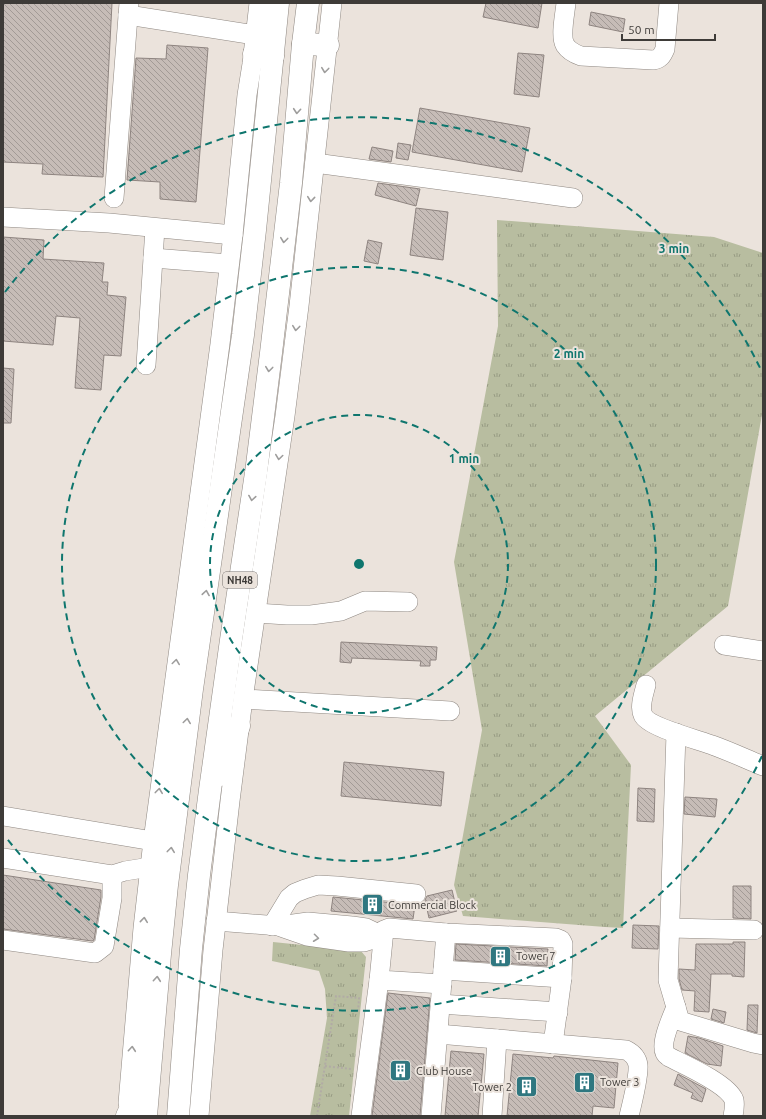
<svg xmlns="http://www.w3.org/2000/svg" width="766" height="1119" font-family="Ubuntu,sans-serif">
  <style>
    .grass { fill: url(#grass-tufts) }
    .building { fill: url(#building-back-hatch); stroke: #8e8480 }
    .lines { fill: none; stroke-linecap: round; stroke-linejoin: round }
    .minor-casing { stroke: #8f8882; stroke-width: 20 }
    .highway-casing { stroke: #8f8882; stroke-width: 23 }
    .path { stroke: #b1aba5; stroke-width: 2; stroke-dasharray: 2 2; stroke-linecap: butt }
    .minor { stroke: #fff; stroke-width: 19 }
    .highway { stroke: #fff; stroke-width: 22 }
    .oneway { stroke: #9e9d9c }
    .ring { fill: none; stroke: #0f766e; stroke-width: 2; stroke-dasharray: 7 5 }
    .labels { text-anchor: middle; stroke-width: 4; stroke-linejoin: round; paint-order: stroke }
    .shield { fill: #ebe3dc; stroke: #726d69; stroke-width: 1 }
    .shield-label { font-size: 10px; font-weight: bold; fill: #3e3b38 }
    .poi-label { font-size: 11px; fill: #3e3b38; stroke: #ebe3dc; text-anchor: start }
    .centre { fill: #0f766e; stroke: #ebe3dc; stroke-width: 2 }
    .ring-label { font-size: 12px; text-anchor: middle; font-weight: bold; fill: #0f766e; stroke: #ebe3dc; stroke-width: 4; stroke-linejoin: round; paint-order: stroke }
  </style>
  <defs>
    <pattern id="grass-tufts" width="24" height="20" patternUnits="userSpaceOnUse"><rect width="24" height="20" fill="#b8bda0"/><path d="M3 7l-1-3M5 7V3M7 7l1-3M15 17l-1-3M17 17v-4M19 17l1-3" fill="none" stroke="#979b83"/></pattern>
    <pattern id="building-back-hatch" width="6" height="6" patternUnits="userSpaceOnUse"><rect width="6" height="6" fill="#c6bcb7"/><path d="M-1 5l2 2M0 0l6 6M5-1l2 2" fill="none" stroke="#a29a96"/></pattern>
  </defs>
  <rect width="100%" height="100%" fill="#ebe3dc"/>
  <!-- grass -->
  <g class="grass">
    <polygon points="497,220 714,237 763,253 763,409 728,606 595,716 631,765 623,928 605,927 463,916 454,885 482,730 454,562 498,326"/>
    <polygon points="273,942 361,951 366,957 349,1116 310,1116 327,1018 325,989 319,971 272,961"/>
  </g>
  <!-- building -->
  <g class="building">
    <polygon points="3,3 112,3 103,177 42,174 43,164 3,162"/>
    <polygon points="486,3 542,3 538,28 483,17"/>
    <polygon points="591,12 625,19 623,32 589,25"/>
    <polygon points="167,45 208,48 196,202 160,199 160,182 127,180 136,58 166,59"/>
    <polygon points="518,53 544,55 539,97 514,94"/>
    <polygon points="420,108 530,128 522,172 412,152"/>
    <polygon points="398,143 411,145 408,160 396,158"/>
    <polygon points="372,147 393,151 391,162 369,159"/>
    <polygon points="378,183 420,189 416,206 375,195"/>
    <polygon points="416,208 448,212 443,260 410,255"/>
    <polygon points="3,237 44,240 43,259 104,263 102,282 108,282 107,295 126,297 121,356 104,355 101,390 75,388 80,318 56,316 53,345 3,341"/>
    <polygon points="368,240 382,243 378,264 364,261"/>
    <polygon points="3,368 14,369 11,423 3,423"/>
    <polygon points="341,642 437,647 436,660 430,660 430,666 420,666 421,661 352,658 351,663 340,662"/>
    <polygon points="344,762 444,772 441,806 341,796"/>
    <polygon points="638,788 655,789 654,822 637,821"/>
    <polygon points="685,797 717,799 715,817 684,814"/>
    <polygon points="3,875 101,890 101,897 94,940 92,941 3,929"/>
    <polygon points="733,886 751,886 751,919 733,918"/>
    <polygon points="452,890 457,911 429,918 425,900 427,896"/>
    <polygon points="333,897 415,905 413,919 331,911"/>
    <polygon points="633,925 659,926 658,949 632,948"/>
    <polygon points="733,942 745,942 744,977 732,976 732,974 711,974 709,1012 694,1011 695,991 682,990 679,979 679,969 695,970 696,944 733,944"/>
    <polygon points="456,944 548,949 547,966 455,960"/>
    <polygon points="388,993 430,998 420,1116 372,1116"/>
    <polygon points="748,1005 758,1005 757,1033 747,1030"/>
    <polygon points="713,1009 726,1012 724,1023 711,1019"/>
    <polygon points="688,1036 699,1038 723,1046 721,1066 707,1064 685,1053"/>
    <polygon points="451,1051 484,1054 478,1116 445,1116"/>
    <polygon points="513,1054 553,1058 554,1056 618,1063 614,1108 593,1106 592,1116 507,1116"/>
    <polygon points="678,1074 706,1089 702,1102 691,1098 693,1093 674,1085"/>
  </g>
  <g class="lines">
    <defs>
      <g id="minor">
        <path d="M566,3c-1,11 -6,33 -1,42 4,6 10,9 16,11l72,4c7,-1 9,-4 12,-11l4,-46"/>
        <polyline points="128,15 255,35"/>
        <polyline points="315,163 573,198"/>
        <polyline points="114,198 129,3"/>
        <polyline points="3,217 109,223 233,235"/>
        <polyline points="153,258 229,264"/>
        <polyline points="146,365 155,228"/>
        <polyline points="256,613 287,615 311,615 341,611 365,601 408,602"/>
        <polyline points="724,645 763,651"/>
        <path d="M646,685c-2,8 -7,22 -3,30 5,12 56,25 69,30 17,6 34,14 51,21"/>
        <polyline points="243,699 450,711"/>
        <polyline points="676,733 668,980 680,1021 753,1043 763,1045"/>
        <polyline points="3,816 153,841"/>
        <polyline points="3,858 112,875 125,871 150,867"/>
        <polyline points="216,921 279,926 308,922 352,926 366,928 383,936"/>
        <polyline points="272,926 289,898 295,893 305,889 318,885 337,886 416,894"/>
        <polyline points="281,927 307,936 349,942 364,942 383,936"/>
        <polyline points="670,928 754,930"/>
        <polyline points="3,940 95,953 104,946 112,898 112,875"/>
        <polyline points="443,970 562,978"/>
        <polyline points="442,984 379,980 384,930 389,928 446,933 556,938 561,940 563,944 562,978 553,1044"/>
        <polyline points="440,1004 558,1012"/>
        <path d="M676,1007c-4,10 -16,36 -11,46 1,2 3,3 4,4 16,8 59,27 65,43 1,5 0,11 -1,16"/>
        <path d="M438,1034l188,16c6,3 11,8 12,15 1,11 -6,39 -9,51"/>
        <polyline points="128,1103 143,928 153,841 220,344 233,235 247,95 252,64 259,3"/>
        <polyline points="199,1116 213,950 230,801 243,699 285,416 299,306 332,3"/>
        <polyline points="361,1116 379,980"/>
        <polyline points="431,1116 446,933"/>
        <polyline points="492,1116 497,1039"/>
      </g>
      <g id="highway">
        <polyline points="303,44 328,45"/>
        <polyline points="254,54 273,56"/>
        <polyline points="220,775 239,726"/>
        <polyline points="127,1116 134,1101 141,1079"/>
        <polyline points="146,1116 160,954 167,885 192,689 243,335 255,230 278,3"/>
        <polyline points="178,1116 191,949 199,875 210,790 231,640 256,473 271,353 291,183 303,44 308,3"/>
      </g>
    </defs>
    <!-- minor casing -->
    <use href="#minor" class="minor-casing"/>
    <!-- highway casing -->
    <use href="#highway" class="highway-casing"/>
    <!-- path -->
    <g class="path">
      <polyline points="325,1066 351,1069"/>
      <polyline points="317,1116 336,996 359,998 358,1013"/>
    </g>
    <!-- minor -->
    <use href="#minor" class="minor"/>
    <!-- highway -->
    <use href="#highway" class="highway"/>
  </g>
  <!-- one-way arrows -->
  <defs><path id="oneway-chevron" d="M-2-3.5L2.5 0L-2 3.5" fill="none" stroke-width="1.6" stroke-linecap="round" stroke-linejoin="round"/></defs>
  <g class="oneway">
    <use href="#oneway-chevron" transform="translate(325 70) rotate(97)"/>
    <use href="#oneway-chevron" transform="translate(297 111) rotate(95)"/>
    <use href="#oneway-chevron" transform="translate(311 199) rotate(96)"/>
    <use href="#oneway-chevron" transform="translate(284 240) rotate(97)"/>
    <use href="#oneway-chevron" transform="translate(296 328) rotate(97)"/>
    <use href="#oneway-chevron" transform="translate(269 369) rotate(97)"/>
    <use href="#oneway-chevron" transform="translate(279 457) rotate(98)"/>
    <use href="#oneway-chevron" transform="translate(252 498) rotate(99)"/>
    <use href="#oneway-chevron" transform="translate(206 593) rotate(-81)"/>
    <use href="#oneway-chevron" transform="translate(176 662) rotate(-82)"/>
    <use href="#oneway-chevron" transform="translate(187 721) rotate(-82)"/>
    <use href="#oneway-chevron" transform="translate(159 791) rotate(-83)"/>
    <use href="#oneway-chevron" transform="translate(171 850) rotate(-83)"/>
    <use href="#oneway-chevron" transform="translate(144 920) rotate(-84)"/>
    <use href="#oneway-chevron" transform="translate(316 938) rotate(7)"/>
    <use href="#oneway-chevron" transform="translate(157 979) rotate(-85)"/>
    <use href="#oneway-chevron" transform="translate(132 1049) rotate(-85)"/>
  </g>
  <!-- distance rings -->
  <g class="ring">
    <circle cx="359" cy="564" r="149"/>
    <circle cx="359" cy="564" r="297"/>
    <path d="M762 756A446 446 0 0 1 5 836M5 292A446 446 0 0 1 762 372"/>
  </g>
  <!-- icons -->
  <defs>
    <symbol id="building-square" viewBox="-11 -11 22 22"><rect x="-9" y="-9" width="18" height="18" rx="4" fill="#2f7780" stroke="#ebe3dc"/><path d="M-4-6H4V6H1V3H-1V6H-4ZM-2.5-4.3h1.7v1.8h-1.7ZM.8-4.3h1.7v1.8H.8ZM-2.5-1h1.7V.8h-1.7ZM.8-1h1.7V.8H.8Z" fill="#fff"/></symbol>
  </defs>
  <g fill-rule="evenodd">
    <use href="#building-square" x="360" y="892" width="25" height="25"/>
    <use href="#building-square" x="488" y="944" width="25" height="25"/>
    <use href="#building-square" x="388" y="1058" width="25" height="25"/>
    <use href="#building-square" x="572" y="1070" width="25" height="25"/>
    <use href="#building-square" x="514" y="1074" width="25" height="25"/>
  </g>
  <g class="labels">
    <!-- shield labels -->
    <rect class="shield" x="223" y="572" width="34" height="16" rx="3"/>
    <g class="shield-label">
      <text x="240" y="584">NH48</text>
    </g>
    <!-- poi labels -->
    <g class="poi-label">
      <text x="388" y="909">Commercial Block</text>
      <text x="516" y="960">Tower 7</text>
      <text x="416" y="1075">Club House</text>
      <text x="600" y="1086">Tower 3</text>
      <text x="512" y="1091" text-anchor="end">Tower 2</text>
    </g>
  </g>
  <circle cx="359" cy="564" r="6" class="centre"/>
  <g class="ring-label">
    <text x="674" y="253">3 min</text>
    <text x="569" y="358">2 min</text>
    <text x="464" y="463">1 min</text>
  </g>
  <!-- border -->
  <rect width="766" height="1119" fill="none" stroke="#3e3b38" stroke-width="8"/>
  <!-- scale -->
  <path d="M622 34v6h93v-6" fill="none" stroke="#3e3b38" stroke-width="2"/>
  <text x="628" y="34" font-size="12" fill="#3e3b38" stroke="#ebe3dc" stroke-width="3" paint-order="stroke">50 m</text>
</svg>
